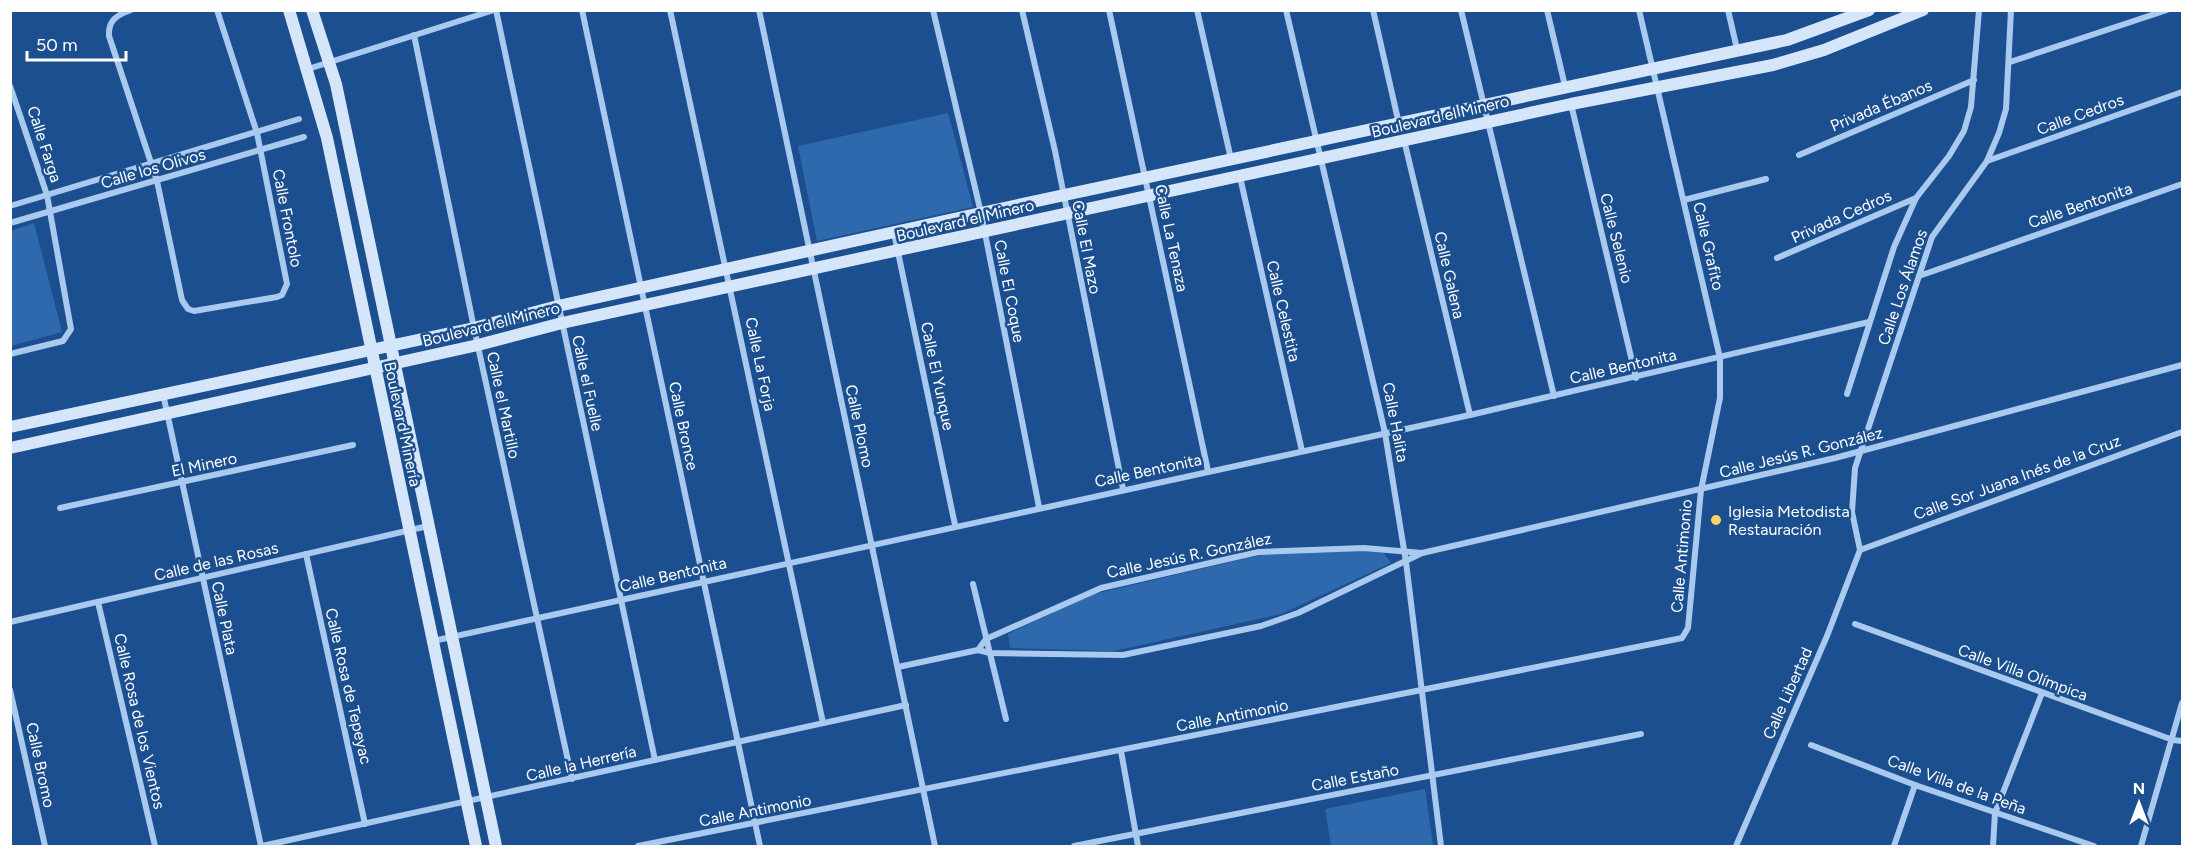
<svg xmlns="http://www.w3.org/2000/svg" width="2193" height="857" font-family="Figtree,sans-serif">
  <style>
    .green { fill: #2e69ad }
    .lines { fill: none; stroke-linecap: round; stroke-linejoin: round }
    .street { stroke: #a9c9ee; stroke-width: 6 }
    .secondary { stroke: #d6e6fa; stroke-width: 12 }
    .poi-dot { fill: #ffd166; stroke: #1b4f8f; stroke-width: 2 }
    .labels { text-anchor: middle; stroke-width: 5; stroke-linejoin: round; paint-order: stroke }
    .street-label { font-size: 16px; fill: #fff; stroke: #1b4f8f }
    .poi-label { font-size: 16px; fill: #fff; stroke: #1b4f8f; text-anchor: start }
  </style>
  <rect width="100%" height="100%" fill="#1b4f8f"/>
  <!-- green -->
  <g class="green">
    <polygon points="948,113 973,207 817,241 798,146"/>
    <polygon points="34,223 62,332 11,346 11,231"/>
    <polygon points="1382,550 1391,563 1281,614 1114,651 1010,648 1008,634 1090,595 1277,551"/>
    <polygon points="1425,789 1433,845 1331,846 1325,809"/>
  </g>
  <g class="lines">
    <!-- street -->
    <g class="street">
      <path d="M131,10c-14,5 -23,10 -22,26l48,145 25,119 6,9 6,2 83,-14 5,-2 5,-11 -30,-151 -40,-123"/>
      <polyline points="496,10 655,760"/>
      <polyline points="582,10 760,846"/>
      <polyline points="670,10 823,723"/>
      <polyline points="759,10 935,846"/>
      <polyline points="933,10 981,213 1039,507"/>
      <polyline points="1022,10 1055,151 1123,489"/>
      <polyline points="1109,10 1208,471"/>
      <polyline points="1197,10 1231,159"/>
      <polyline points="1286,10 1385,433 1406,562 1441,846"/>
      <polyline points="1373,10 1399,124"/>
      <polyline points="1461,10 1554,396"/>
      <polyline points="1547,10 1565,86"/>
      <polyline points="1728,10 1737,49"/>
      <polyline points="414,35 474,328 572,779"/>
      <polyline points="2010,62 2167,10"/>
      <polyline points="308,69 494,10"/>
      <polyline points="10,86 47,195 71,329 63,341 10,354"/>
      <polyline points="1571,104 1636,378"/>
      <polyline points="1404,140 1470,415"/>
      <polyline points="1799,155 1974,80"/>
      <polyline points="1987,161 2182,92"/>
      <polyline points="1240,177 1302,451"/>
      <polyline points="1684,200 1766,179"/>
      <polyline points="10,206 299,119"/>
      <polyline points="10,223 304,137"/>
      <polyline points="894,233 955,525"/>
      <polyline points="1777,258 1916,198"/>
      <polyline points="1919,276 2182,184"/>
      <polyline points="163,394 261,846"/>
      <polyline points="1847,394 1894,247 1916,198 1949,156 1964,131 1971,107 1979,10"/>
      <polyline points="60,508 353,445"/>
      <polyline points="1860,550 1852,512 1855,468 1932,237 1987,161 1999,133 2006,109 2011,10"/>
      <polyline points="1860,550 2182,432"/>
      <polyline points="306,554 365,824"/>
      <polyline points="973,584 1006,719"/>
      <polyline points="98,602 155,846"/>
      <polyline points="10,622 428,526"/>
      <polyline points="1855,624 2173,740 2182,741"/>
      <polyline points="433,641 1470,415 1869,322"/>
      <polyline points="978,650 986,639 1101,588 1258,552 1364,548 1422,553"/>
      <polyline points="898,667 978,650 990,653 1123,655 1261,626 1298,613 1422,553 1835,458 2182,365"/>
      <polyline points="10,690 45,846"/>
      <polyline points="1811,745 1915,785 2094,846"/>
      <polyline points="1121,751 1138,846"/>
      <polyline points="262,846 906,705"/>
      <polyline points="638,846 1682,638 1688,628 1701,490 1720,398 1720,358 1639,10"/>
      <polyline points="1074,846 1641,734"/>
      <polyline points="1736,846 1827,636 1860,550"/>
      <polyline points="1894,846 1915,785"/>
      <polyline points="1993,846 1995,813 2042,693"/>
      <polyline points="2141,846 2182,703"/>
    </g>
    <!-- secondary -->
    <g class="secondary">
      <polyline points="289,10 327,138 476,846"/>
      <polyline points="312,10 336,84 496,846"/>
      <polyline points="10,427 474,328 558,306 981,213 1787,40 1869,10"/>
      <polyline points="10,448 478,345 562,323 1571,104 1773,65 1824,50 1923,10"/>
    </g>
  </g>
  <!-- markers -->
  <circle class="poi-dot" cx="1716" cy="520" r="6"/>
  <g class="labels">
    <!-- street labels -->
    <g class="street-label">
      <text transform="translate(1881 105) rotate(-23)" y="6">Privada Ébanos</text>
      <text transform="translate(2080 114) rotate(-20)" y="6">Calle Cedros</text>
      <text transform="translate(1440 116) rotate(-13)" y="6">Boulevard el Minero</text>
      <text transform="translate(45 144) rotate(72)" y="6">Calle Farga</text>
      <text transform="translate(153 168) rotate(-16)" y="6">Calle los Olivos</text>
      <text transform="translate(2080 205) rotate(-19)" y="6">Calle Bentonita</text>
      <text transform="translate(1841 216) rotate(-24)" y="6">Privada Cedros</text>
      <text transform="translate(288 218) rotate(79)" y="6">Calle Frontolo</text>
      <text transform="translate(965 220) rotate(-13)" y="6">Boulevard el Minero</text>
      <text transform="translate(1172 238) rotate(78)" y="6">Calle La Tenaza</text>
      <text transform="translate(1617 238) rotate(76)" y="6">Calle Selenio</text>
      <text transform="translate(1709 246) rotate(77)" y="6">Calle Grafito</text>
      <text transform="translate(1087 247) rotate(79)" y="6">Calle El Mazo</text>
      <text transform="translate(1450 275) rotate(77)" y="6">Calle Galena</text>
      <text transform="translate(1902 287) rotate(-71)" y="6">Calle Los Álamos</text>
      <text transform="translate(1010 291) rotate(79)" y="6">Calle El Coque</text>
      <text transform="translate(1284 311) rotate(77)" y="6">Calle Celestita</text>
      <text transform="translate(491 324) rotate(-14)" y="6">Boulevard el Minero</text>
      <text transform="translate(761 364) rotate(78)" y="6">Calle La Forja</text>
      <text transform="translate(1623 366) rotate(-13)" y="6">Calle Bentonita</text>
      <text transform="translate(938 376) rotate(78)" y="6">Calle El Yunque</text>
      <text transform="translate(588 383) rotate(78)" y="6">Calle el Fuelle</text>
      <text transform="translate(504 405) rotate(78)" y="6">Calle el Martillo</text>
      <text transform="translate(1396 422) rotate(79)" y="6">Calle Halita</text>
      <text transform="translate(403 424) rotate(78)" y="6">Boulevard Minería</text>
      <text transform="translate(684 426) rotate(78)" y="6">Calle Bronce</text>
      <text transform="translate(860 426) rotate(78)" y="6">Calle Plomo</text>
      <text transform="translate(1801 452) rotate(-14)" y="6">Calle Jesús R. González</text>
      <text transform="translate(204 464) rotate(-12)" y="6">El Minero</text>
      <text transform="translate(1148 470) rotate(-12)" y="6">Calle Bentonita</text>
      <text transform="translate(2017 477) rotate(-20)" y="6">Calle Sor Juana Inés de la Cruz</text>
      <text transform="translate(1189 555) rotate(-12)" y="6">Calle Jesús R. González</text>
      <text transform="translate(1681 556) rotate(-85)" y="6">Calle Antimonio</text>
      <text transform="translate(216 561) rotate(-13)" y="6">Calle de las Rosas</text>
      <text transform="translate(673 574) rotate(-13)" y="6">Calle Bentonita</text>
      <text transform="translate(225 618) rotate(78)" y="6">Calle Plata</text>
      <text transform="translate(2023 672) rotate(20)" y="6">Calle Villa Olímpica</text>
      <text transform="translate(349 686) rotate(77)" y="6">Calle Rosa de Tepeyac</text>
      <text transform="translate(1787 693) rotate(-66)" y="6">Calle Libertad</text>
      <text transform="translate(1232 715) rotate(-11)" y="6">Calle Antimonio</text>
      <text transform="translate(140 721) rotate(77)" y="6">Calle Rosa de los Vientos</text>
      <text transform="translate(581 763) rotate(-13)" y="6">Calle la Herrería</text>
      <text transform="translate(41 765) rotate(78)" y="6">Calle Bromo</text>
      <text transform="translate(1355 777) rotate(-11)" y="6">Calle Estaño</text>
      <text transform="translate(1957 784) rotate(20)" y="6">Calle Villa de la Peña</text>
      <text transform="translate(755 810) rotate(-11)" y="6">Calle Antimonio</text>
    </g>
    <!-- poi labels -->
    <g class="poi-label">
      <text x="1728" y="517">Iglesia Metodista<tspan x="1728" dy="18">Restauración</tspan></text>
    </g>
  </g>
  <!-- border -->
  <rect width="2193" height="857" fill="none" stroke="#ffffff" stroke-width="24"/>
  <!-- north arrow -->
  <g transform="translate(2139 803)" stroke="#1b4f8f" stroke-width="4.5" paint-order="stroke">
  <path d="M0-4.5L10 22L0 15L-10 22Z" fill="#ffffff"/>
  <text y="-9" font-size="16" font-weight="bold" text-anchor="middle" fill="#ffffff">N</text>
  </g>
  <!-- scale -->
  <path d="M27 51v9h99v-9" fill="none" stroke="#ffffff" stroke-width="3"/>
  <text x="36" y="51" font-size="18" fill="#ffffff" stroke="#1b4f8f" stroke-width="4.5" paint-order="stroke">50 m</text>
</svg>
